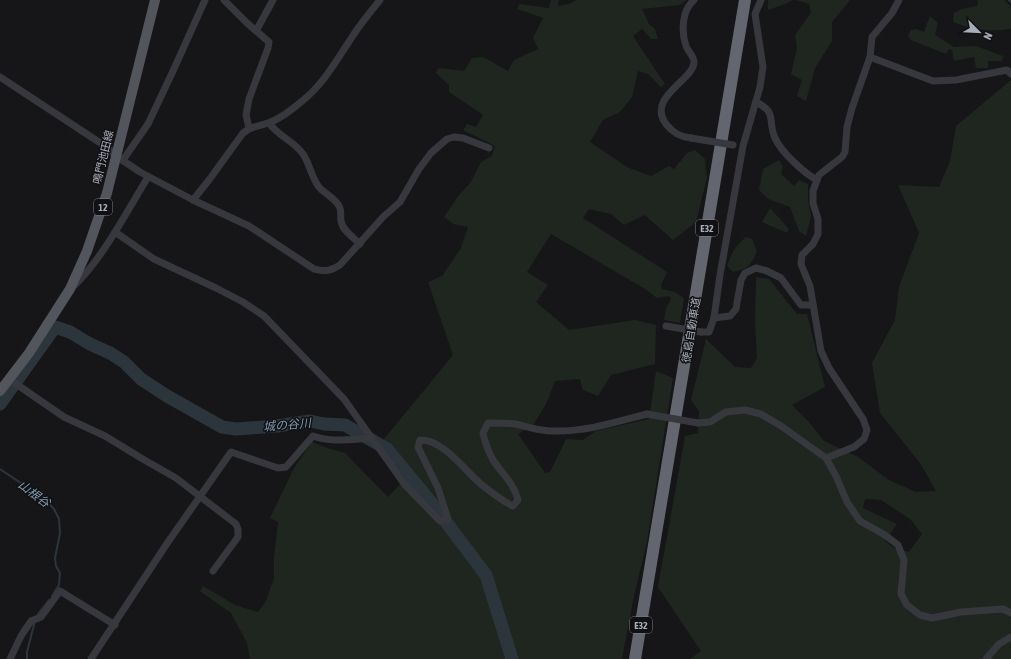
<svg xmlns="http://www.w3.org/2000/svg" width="1011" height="659" font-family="'Asap Condensed','Noto Sans JP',sans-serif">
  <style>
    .green { fill: #1e261f; fill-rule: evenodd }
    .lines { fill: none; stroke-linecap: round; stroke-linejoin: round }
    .stream { stroke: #2c353c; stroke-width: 2 }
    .river { stroke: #2c353c; stroke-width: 13 }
    .minor { stroke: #37383d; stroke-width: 7 }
    .primary { stroke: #53555c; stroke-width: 10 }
    .motorway { stroke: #63666e; stroke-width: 12 }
    .minor-bridge { stroke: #37383d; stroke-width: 7 }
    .labels { text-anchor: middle; stroke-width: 3; stroke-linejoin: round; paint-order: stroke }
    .shield { fill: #111113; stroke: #7b7e86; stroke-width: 1 }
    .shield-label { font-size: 10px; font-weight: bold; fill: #a8adb8 }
    .street-label { font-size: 11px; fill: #a8adb8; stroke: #111113 }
    .water-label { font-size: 12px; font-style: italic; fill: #7f9bb3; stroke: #111113 }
  </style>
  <rect width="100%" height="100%" fill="#161618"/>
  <!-- green -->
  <g class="green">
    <polygon points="551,0 559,0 558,6 569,4 577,0 687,0 680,5 642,9 649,24 655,29 658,39 651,39 642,29 633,36 665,84 661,87 648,74 638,71 632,97 620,112 603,120 590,142 627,167 651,176 669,166 674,169 687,153 695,150 705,159 707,178 696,222 673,240 645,215 624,225 611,214 589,209 583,218 667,272 661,285 662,289 675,292 684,298 680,323 664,320 666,309 671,298 668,296 657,298 645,289 551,234 527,272 548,285 536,302 569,330 635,320 656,325 655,364 611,375 598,396 583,390 580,379 555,381 547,402 534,424 518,434 545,473 550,472 566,439 583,440 596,431 649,419 656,371 673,378 647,542 635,591 622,659 250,659 247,643 231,613 200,591 203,586 235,605 258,612 266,601 274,578 274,557 278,522 270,518 294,468 312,442 327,448 345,453 388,497 410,473 384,439 453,355 428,282 442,276 461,248 468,227 453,224 444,217 459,195 471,182 481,162 492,156 495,146 463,130 467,124 476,127 483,115 449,92 449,85 436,73 438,68 464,71 472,58 483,57 508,71 514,60 538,49 533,38 543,18 517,9 519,4 549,8"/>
    <polygon points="768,0 793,0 785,4 768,10"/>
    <polygon points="796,0 850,0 832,22 832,41 815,68 806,101 797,96 802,80 791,74 797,48 795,35 811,13 809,4"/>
    <path d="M978,0h26l7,7v22c-21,3 -39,1 -58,-7l1,-9 8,-4 15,-3z"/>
    <polygon points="930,16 938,23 935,35 954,47 976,46 1003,56 1002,61 988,61 988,68 976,68 974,57 954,61 952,50 949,49 946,54 911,40 908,36 911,30 916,29 924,32"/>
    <path d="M1011,80v579h-321l11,-8 -43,-64 27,-151 13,-3 1,-22 -8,-11 15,-61 29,28 16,1 6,-10 -2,-36 1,-45 13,2 28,35h10l18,73 -33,18 16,16 16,20 34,16 31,23 27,12 20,-1 -16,-28 -40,-50 -8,-50 23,-43 4,-33 20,-54 -21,-48 41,2 11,-26 6,-35zM865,499l16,1 29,19 12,15 -13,18 -15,-4 -9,-7 12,-17 -34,-16z"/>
    <polygon points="779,160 783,167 781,174 794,186 799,180 808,184 808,200 811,216 806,236 799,231 790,207 768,199 759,190 763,169"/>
    <polygon points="770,208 789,229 787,233 762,222"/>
    <path d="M746,237l6,2 5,12c-6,15 -9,17 -24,21l-6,-6c4,-13 8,-19 19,-29z"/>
  </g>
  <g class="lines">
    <!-- stream -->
    <g class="stream">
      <polyline points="1009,0 1011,2"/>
      <polyline points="0,469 43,498 54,509 59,519 60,533 55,558 56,566 60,573 59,585 52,596"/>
      <polyline points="37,617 38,614 49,600"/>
      <polyline points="27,659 27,652 35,621"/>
    </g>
    <!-- river -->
    <polyline class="river" points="0,404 55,327 70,332 90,344 110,353 124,362 141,379 167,396 222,427 236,429 277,426 310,421 324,424 345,425 387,449 434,506 486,575 512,659"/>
    <!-- minor -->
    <g class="minor">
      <polyline points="224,0 247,23 269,42 268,48 249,99 246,115 249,128"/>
      <polyline points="256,31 273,0"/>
      <polyline points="870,57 933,81 956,80 1007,70 1011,74"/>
      <path d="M0,77l108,71 8,8 24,16 53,28 56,26 65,43c12,3 16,2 26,-4l43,-48 17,-15 19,-33 12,-16 16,-14 7,-2 9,1 26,10"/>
      <path d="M756,102c22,11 11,18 19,36 6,14 29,35 42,42"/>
      <path d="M269,123c9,13 25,18 34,31 7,10 8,23 16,33 6,7 16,11 20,19 3,4 1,10 2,15 1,9 12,16 19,23"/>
      <path d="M691,138c-11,-1 -18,-5 -25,-14 -20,-27 28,-44 28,-62 0,-6 -6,-10 -8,-16 -5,-15 -4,-36 8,-46"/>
      <polyline points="123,160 148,124 173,71 205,0"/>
      <path d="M193,200l16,-20 34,-47c8,-7 14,-6 25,-10 10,-3 25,-14 33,-21 23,-18 37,-44 53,-68 8,-12 17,-23 26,-34"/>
      <path d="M115,232l39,27 62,29 27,14 21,14 80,83 61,86 35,36 8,-2 -10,-31 -20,-41 2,-7c23,-1 45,31 62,45 10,8 20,16 31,21l5,-6c-4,-17 -16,-26 -25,-40 -5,-9 -8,-18 -10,-27l5,-10c10,0 19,0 28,1 12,3 24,7 37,7 32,1 63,-9 94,-17"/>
      <path d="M73,287c30,-29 53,-74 75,-110"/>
      <polyline points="714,318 730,316 736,309 741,280 745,273 756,268 767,271 781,278 801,305 813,305"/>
      <polyline points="701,332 709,332 714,318 720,275 743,146 760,87 763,67 755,14 761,0"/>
      <polyline points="9,379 64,417 105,436 141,458 176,478 236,524 238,529 238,537 213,571"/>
      <polyline points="698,423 710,422 726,412 745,410 761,414 781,426 826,458 836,476 847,502 860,521 885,535 898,545 904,560 901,594 907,605 920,615 932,618 961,612 1003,609 1011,613"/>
      <polyline points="826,458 854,447 864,439 867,430 863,419 829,368 821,351 810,286 801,264 802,255 813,244 818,234 818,219 813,203 813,191 817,180 819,175 842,157 845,152 847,127 852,108 870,57 872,37 892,13 899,0"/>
      <polyline points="10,659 21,636 31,621 41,617 60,591 115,625"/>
      <path d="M91,659l77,-117 63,-90 47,16 8,-1 27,-31c19,7 39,3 58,2"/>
      <polyline points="986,659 999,644 1011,637"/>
    </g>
    <!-- primary -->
    <polyline class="primary" points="0,391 29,353 70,289 87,251 107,193 155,0"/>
    <!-- motorway -->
    <polyline class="motorway" points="635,659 745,0"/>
    <!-- minor-bridge -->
    <g class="minor-bridge">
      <polyline points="691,138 733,145"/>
      <polyline points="666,326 701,332"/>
      <polyline points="647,414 698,423"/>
    </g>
  </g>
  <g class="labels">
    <!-- shield labels -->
    <g class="shield">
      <rect x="94" y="199" width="18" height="16" rx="3"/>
      <rect x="696" y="220" width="22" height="16" rx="3"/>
      <rect x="630" y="617" width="22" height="16" rx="3"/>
    </g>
    <g class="shield-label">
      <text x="103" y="211">12</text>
      <text x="707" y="232">E32</text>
      <text x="641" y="629">E32</text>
    </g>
    <!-- street labels -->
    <g class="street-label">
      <text transform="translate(103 157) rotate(-76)" y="4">鳴門池田線</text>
      <text transform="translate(691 330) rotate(-81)" y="4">徳島自動車道</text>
    </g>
    <!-- water labels -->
    <g class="water-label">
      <text transform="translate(287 425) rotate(-5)" y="4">城の谷川</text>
      <text transform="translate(34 494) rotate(37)" y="4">山根谷</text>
    </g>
  </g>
  <!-- north arrow -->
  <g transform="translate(979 32) rotate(114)" stroke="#111113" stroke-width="3" paint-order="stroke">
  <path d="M0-3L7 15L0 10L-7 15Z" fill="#a8adb8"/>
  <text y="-6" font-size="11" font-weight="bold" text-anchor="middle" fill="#a8adb8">N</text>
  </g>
</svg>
